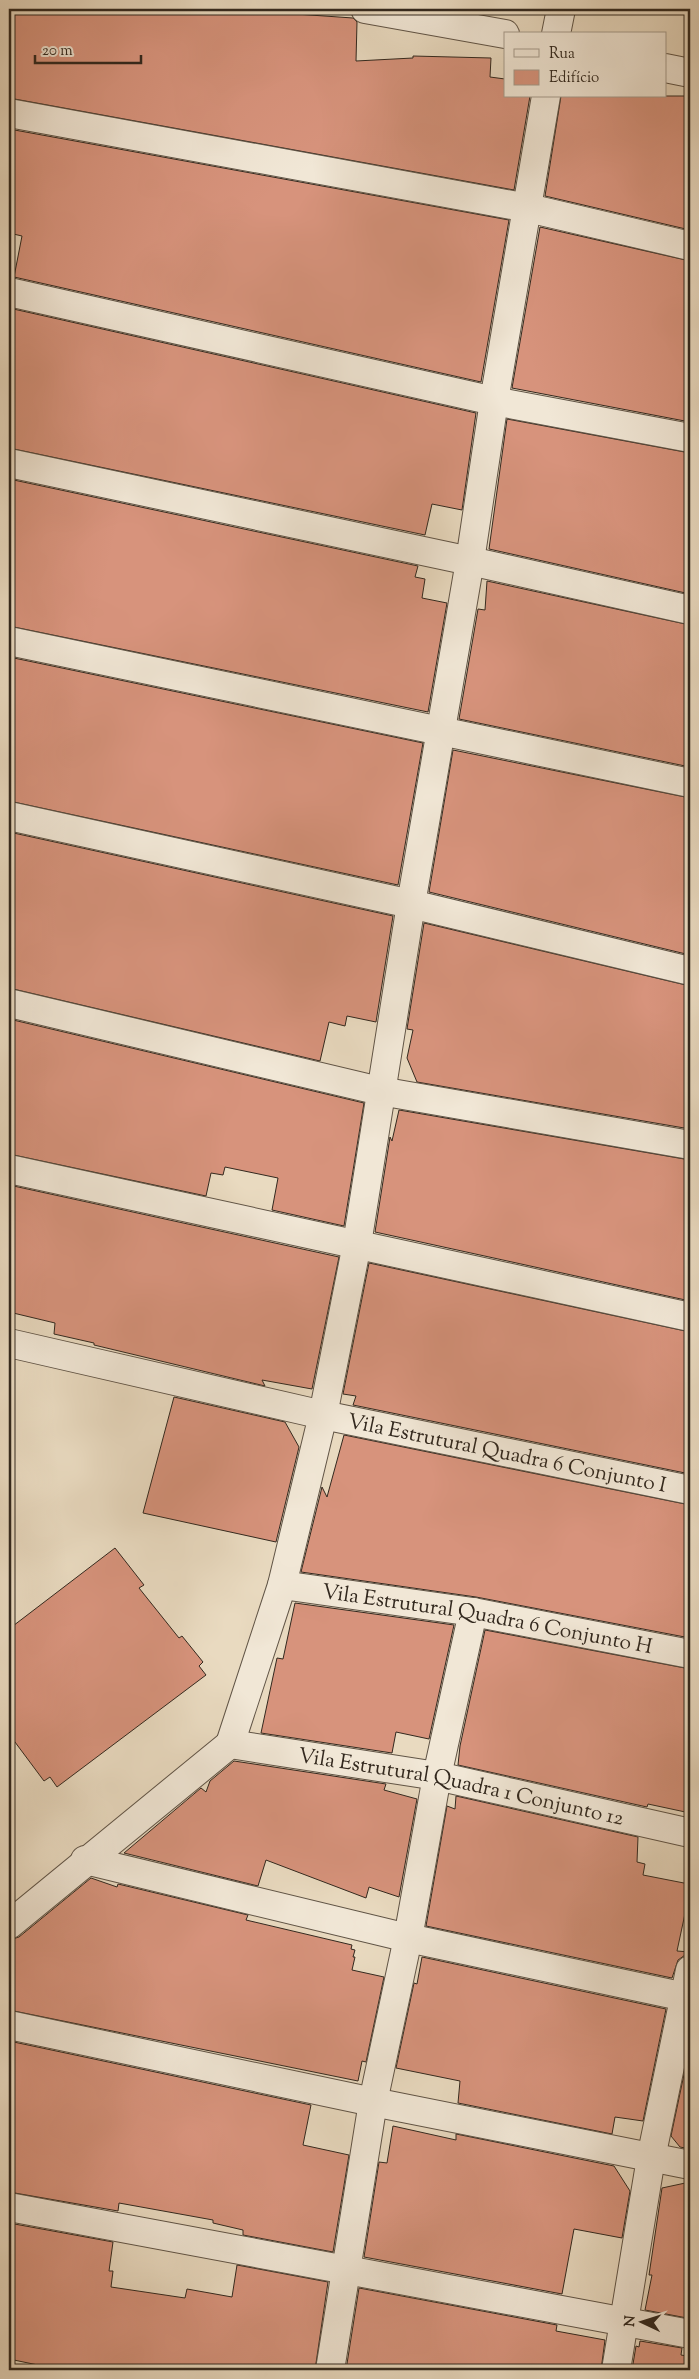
<svg xmlns="http://www.w3.org/2000/svg" width="699" height="2379" font-family="'Sorts Mill Goudy',serif">
  <style>
    .building { fill: #d7937c; stroke: #32281e }
    .lines { fill: none; stroke-linecap: round; stroke-linejoin: round }
    .street-casing { stroke: #605446; stroke-width: 30 }
    .street { stroke: #f1e7d6; stroke-width: 28 }
    .labels { text-anchor: middle; stroke-width: 5; stroke-linejoin: round; paint-order: stroke }
    .street-label { font-size: 21px; fill: #32281e; stroke: #f1e7d6 }
  </style>
  <rect width="100%" height="100%" fill="#e9dac0"/>
  <filter id="stains"><feTurbulence type="fractalNoise" baseFrequency=".004" numOctaves="4"/><feColorMatrix values="0 0 0 0 .2 0 0 0 0 .09 0 0 0 0 .02 0 0 0 .5 -.17"/></filter>
  <radialGradient id="worn" r=".72"><stop offset=".6" stop-color="#630" stop-opacity="0"/><stop offset="1" stop-color="#630" stop-opacity=".3"/></radialGradient>
  <!-- building -->
  <g class="building">
    <polygon points="9,9 250,9 267,12 353,18 357,22 356,61 413,58 413,56 491,58 490,77 505,79 505,96 530,96 514,190 9,98"/>
    <polygon points="561,96 690,96 690,230 545,196"/>
    <polygon points="9,129 509,220 481,382 14,277 22,236 9,233"/>
    <polygon points="540,227 690,261 690,422 512,388"/>
    <polygon points="9,308 476,413 462,510 432,504 425,535 9,448"/>
    <polygon points="507,419 690,453 690,594 489,549"/>
    <polygon points="9,479 418,566 415,577 425,579 422,598 447,603 428,712 9,626"/>
    <polygon points="487,581 690,625 690,767 459,719 478,609 485,610"/>
    <polygon points="9,657 423,743 398,885 9,801"/>
    <polygon points="453,750 690,798 690,955 429,892"/>
    <polygon points="9,832 393,916 376,1022 347,1016 345,1026 329,1022 320,1061 9,988"/>
    <polygon points="424,923 690,986 690,1129 417,1082 407,1058 413,1030 407,1029"/>
    <polygon points="9,1019 364,1103 344,1226 272,1210 278,1178 225,1167 223,1175 211,1173 206,1196 9,1154"/>
    <polygon points="399,1110 690,1160 690,1301 375,1232 390,1137 392,1141"/>
    <polygon points="9,1185 339,1257 312,1389 262,1380 265,1386 94,1345 94,1343 54,1334 55,1323 9,1312"/>
    <polygon points="369,1263 690,1332 690,1474 353,1405 356,1396 343,1394"/>
    <polygon points="174,1397 285,1422 299,1447 276,1542 143,1513"/>
    <polygon points="344,1435 690,1505 690,1638 476,1597 301,1572 322,1487 327,1497"/>
    <polygon points="115,1548 144,1585 139,1588 179,1638 182,1636 203,1662 199,1666 206,1675 57,1787 50,1777 44,1781 9,1734 9,1629"/>
    <polygon points="295,1603 454,1625 429,1739 396,1732 392,1753 261,1733 277,1658 283,1659"/>
    <polygon points="485,1630 690,1669 690,1813 648,1804 647,1807 458,1765 460,1746"/>
    <polygon points="234,1761 386,1784 384,1790 417,1799 399,1897 369,1887 366,1898 266,1860 258,1886 124,1853 201,1788 206,1792 210,1781"/>
    <polygon points="456,1796 638,1837 637,1862 645,1864 643,1875 689,1884 687,1895 689,1895 677,1951 690,1952 690,1955 685,1955 678,1960 672,1978 426,1926 447,1806 455,1809"/>
    <polygon points="91,1878 117,1887 118,1884 248,1915 246,1920 352,1945 351,1949 355,1950 353,1957 355,1957 352,1970 384,1977 366,2062 362,2061 358,2081 9,2010 9,1940 19,1937"/>
    <polygon points="422,1957 666,2009 643,2121 615,2117 612,2134 458,2103 460,2081 396,2068 414,1983 417,1984"/>
    <polygon points="9,2041 311,2105 303,2145 349,2155 333,2252 243,2235 243,2230 213,2223 213,2220 119,2203 118,2211 9,2192"/>
    <polygon points="690,2046 690,2149 680,2147 671,2136"/>
    <polygon points="393,2126 456,2140 456,2134 614,2166 630,2191 622,2238 574,2229 562,2294 364,2257 379,2162 387,2163"/>
    <polygon points="690,2182 690,2298 687,2318 645,2310 652,2275 649,2275 662,2188"/>
    <polygon points="9,2223 113,2242 109,2271 113,2271 111,2287 185,2298 187,2289 232,2297 237,2265 328,2282 315,2370 62,2370 9,2359"/>
    <polygon points="359,2288 557,2325 556,2331 605,2340 601,2370 346,2370"/>
    <polygon points="640,2341 682,2348 681,2355 687,2356 686,2370 632,2370 636,2346 639,2347"/>
  </g>
  <g class="lines">
    <defs>
      <g id="street">
        <polyline points="365,9 505,34"/>
        <polyline points="556,34 561,9"/>
        <polyline points="665,68 690,73"/>
        <polyline points="9,113 528,208 690,246"/>
        <polyline points="9,292 494,401 690,438"/>
        <polyline points="9,463 470,561 690,610"/>
        <polyline points="9,641 690,783"/>
        <polyline points="9,816 411,904 690,971"/>
        <polyline points="9,1003 380,1091 690,1145"/>
        <polyline points="9,1169 690,1317"/>
        <path id="s1" d="M9,1343l314,72 367,75"/>
        <path id="s2" d="M282,1585l191,27 217,42"/>
        <polyline points="230,1744 282,1585 323,1415 357,1244 411,904 470,561 494,401 546,96"/>
        <path id="s3" d="M230,1744l207,32 253,57"/>
        <polyline points="85,1860 408,1938 690,1998"/>
        <polyline points="9,1925 230,1744"/>
        <polyline points="9,2025 373,2102 690,2165"/>
        <polyline points="9,2207 690,2334"/>
        <polyline points="330,2370 373,2102 408,1938 437,1776 473,1612"/>
        <polyline points="616,2370 651,2158 690,1970"/>
      </g>
    </defs>
    <!-- street casing -->
    <use href="#street" class="street-casing"/>
    <!-- street -->
    <use href="#street" class="street"/>
  </g>
  <g class="labels">
    <!-- street labels -->
    <g class="street-label">
      <text dy="7" stroke="none"><textPath href="#s1" startOffset="510">Vila Estrutural Quadra 6 Conjunto I</textPath></text>
      <text dy="7" stroke="none"><textPath href="#s2" startOffset="208">Vila Estrutural Quadra 6 Conjunto H</textPath></text>
      <text dy="7" stroke="none"><textPath href="#s3" startOffset="235">Vila Estrutural Quadra 1 Conjunto 12</textPath></text>
    </g>
  </g>
  <!-- margin -->
  <rect width="699" height="2379" fill="none" stroke="#e9dac0" stroke-width="30"/>
  <rect x="10" y="10" width="679" height="2359" fill="none" stroke="#32281e" stroke-width="2.5"/>
  <rect x="15" y="15" width="669" height="2349" fill="none" stroke="#32281e"/>
  <!-- legend -->
  <rect x="504" y="32" width="162" height="65" fill="#f1e7d6" stroke="#a59b8c"/>
  <rect x="514" y="49" width="25" height="8" fill="#f1e7d6" stroke="#a59b8c"/>
  <text x="549" y="58" font-size="15" fill="#32281e">Rua</text>
  <rect x="514" y="70" width="25" height="15" fill="#d7937c" stroke="#a59b8c"/>
  <text x="549" y="82" font-size="15" fill="#32281e">Edifício</text>
  <!-- north arrow -->
  <g transform="translate(642 2322) rotate(274)" stroke="#f1e7d6" stroke-width="4" paint-order="stroke">
  <path d="M0-4L9 19L0 12L-9 19Z" fill="#32281e"/>
  <text y="-8" font-size="14" font-weight="bold" text-anchor="middle" fill="#32281e">N</text>
  </g>
  <!-- scale -->
  <path d="M35 55v8h106v-8" fill="none" stroke="#32281e" stroke-width="2.5"/>
  <text x="42" y="55" font-size="15" fill="#32281e" stroke="#f1e7d6" stroke-width="4" paint-order="stroke">20 m</text>
  <rect width="100%" height="100%" filter="url(#stains)"/>
  <rect width="100%" height="100%" fill="url(#worn)"/>
</svg>
